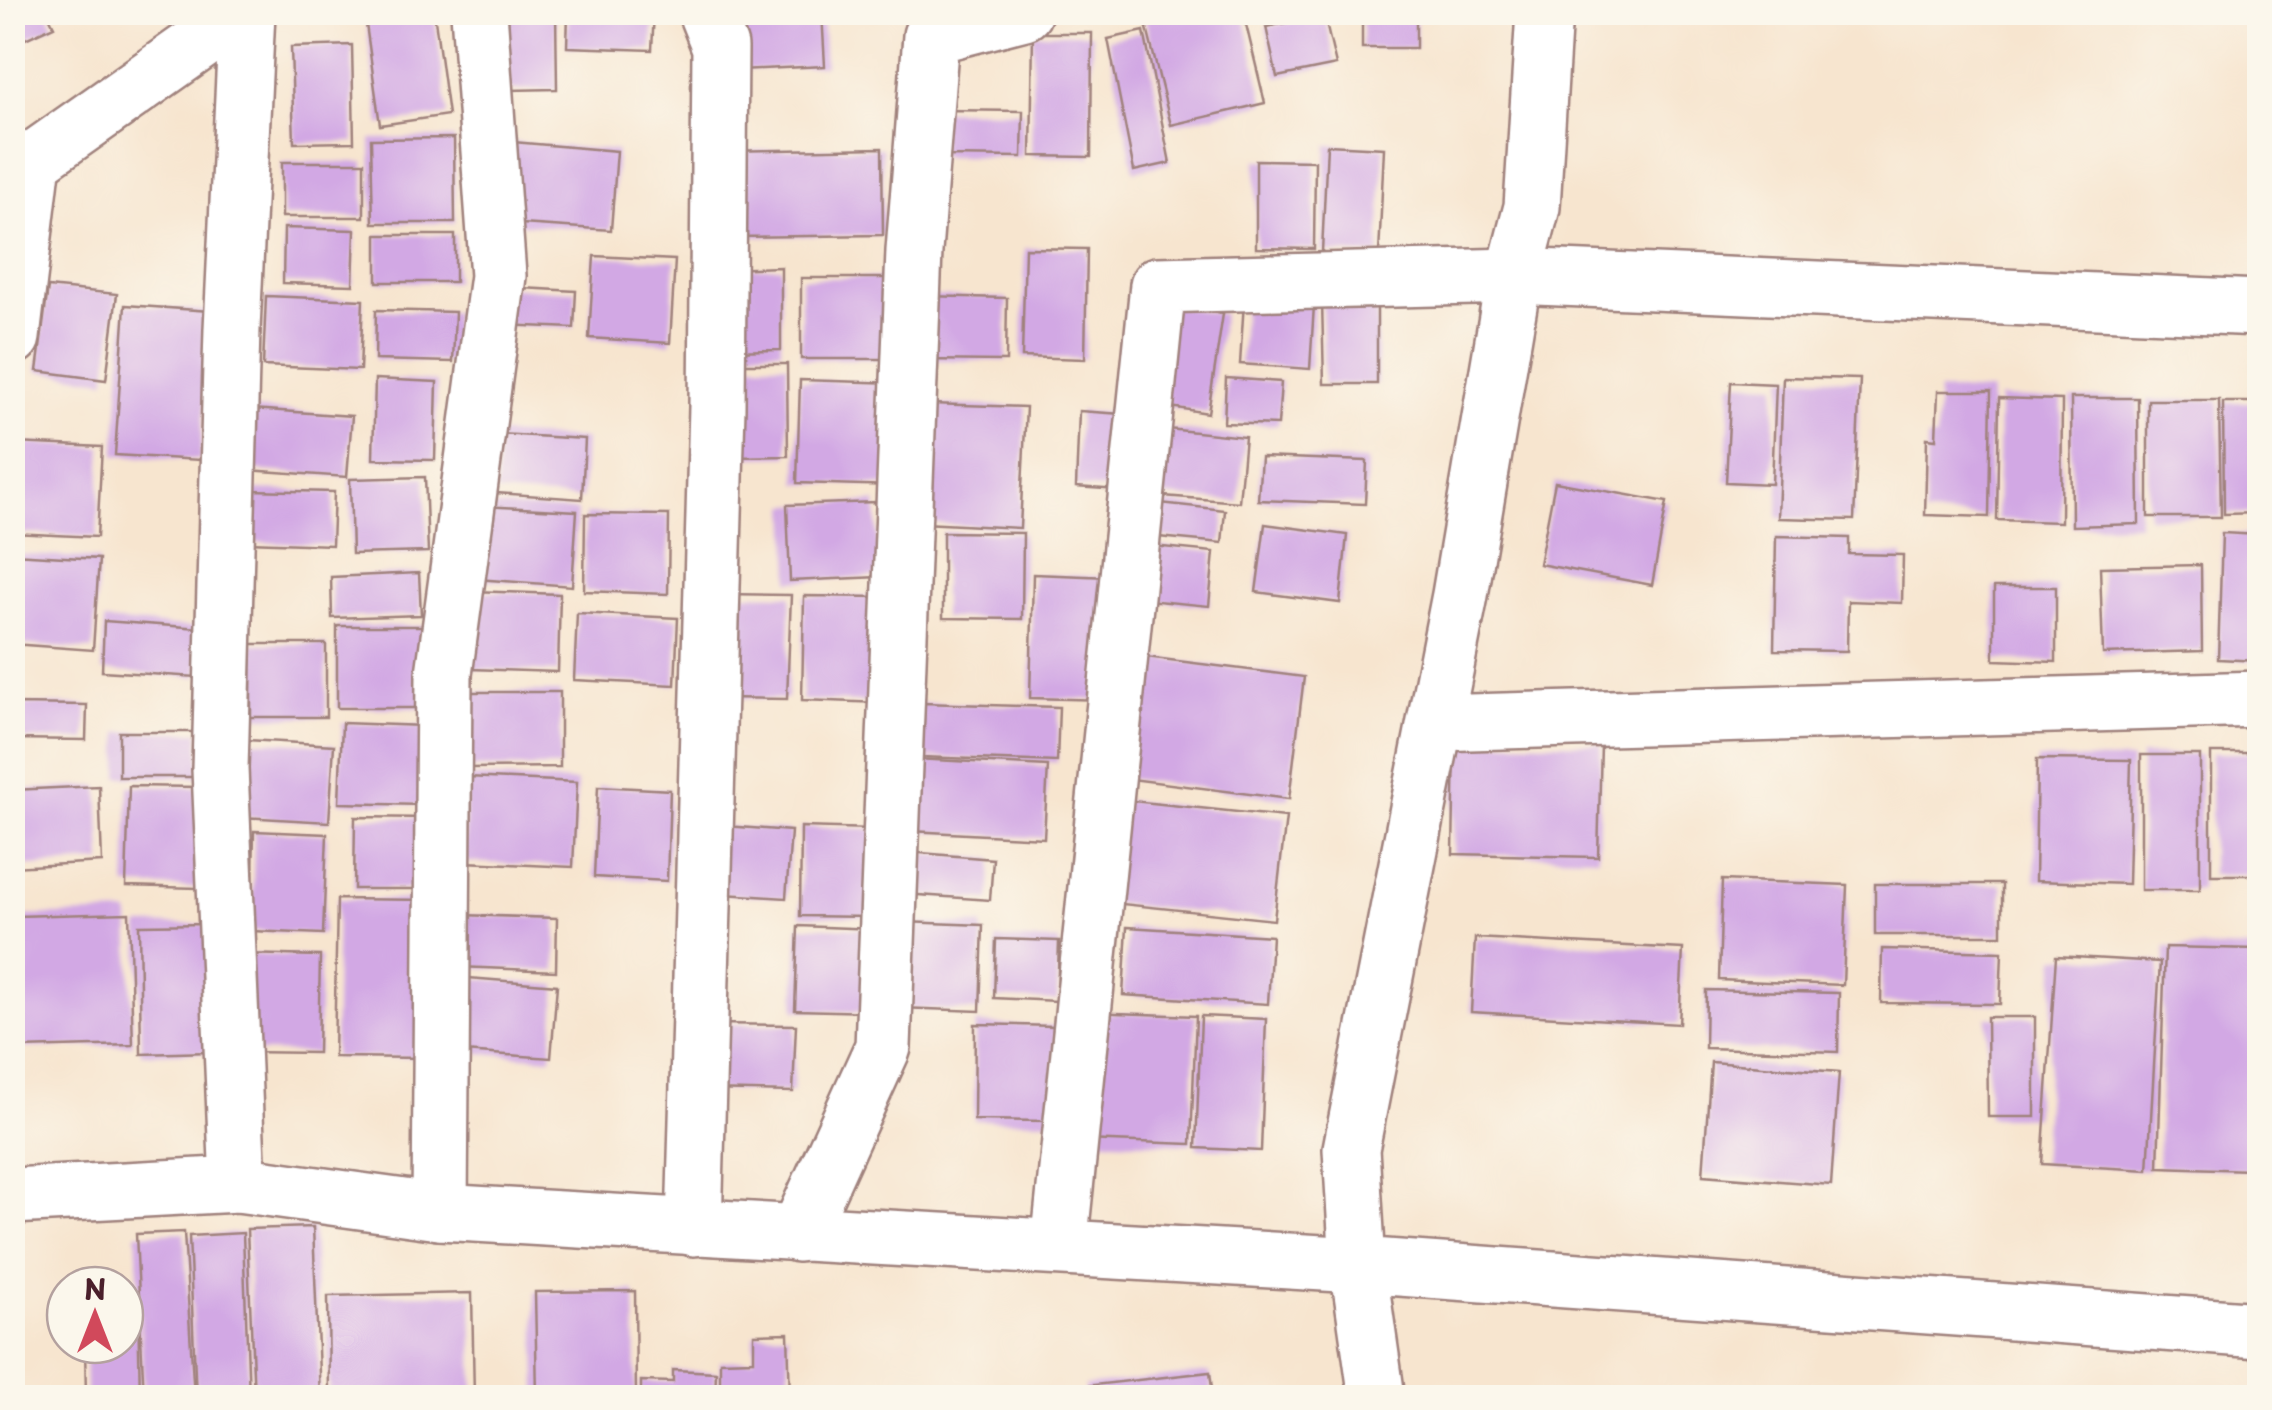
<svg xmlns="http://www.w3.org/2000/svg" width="2272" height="1410" font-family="'Playpen Sans',sans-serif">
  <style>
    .building { fill: #d2a8e4 }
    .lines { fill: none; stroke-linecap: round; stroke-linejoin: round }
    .street-casing { stroke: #a0827d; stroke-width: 60 }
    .secondary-casing { stroke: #a0827d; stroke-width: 60 }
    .street { stroke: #fff; stroke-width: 55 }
    .secondary { stroke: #fff; stroke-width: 55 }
  </style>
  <rect width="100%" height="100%" fill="#fbf7ec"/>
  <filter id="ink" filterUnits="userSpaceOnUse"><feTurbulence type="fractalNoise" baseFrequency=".01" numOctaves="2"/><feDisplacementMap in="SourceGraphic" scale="20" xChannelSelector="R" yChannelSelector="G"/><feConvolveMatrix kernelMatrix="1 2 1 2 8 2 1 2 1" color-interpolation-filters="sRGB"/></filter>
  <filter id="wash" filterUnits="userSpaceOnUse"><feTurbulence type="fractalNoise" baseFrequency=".0048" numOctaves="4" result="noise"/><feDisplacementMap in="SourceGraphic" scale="40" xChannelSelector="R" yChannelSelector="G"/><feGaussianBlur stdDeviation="2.25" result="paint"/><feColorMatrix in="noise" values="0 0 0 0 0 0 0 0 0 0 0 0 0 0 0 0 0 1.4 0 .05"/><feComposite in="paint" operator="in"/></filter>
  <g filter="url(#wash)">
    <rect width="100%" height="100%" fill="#f7e5cf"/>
    <g id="blocks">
      <!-- building -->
      <g class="building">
        <polygon points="12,12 47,12 54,26 12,45"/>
        <polygon points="395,12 434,12 448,115 380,125 365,17"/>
        <polygon points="508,12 556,12 557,89 509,90"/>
        <polygon points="568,12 654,12 652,50 567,47"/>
        <polygon points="737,12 822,12 825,66 739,70"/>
        <polygon points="1143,12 1243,12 1265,103 1171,125"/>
        <rect x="1362" y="12" width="54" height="36"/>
        <polygon points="1324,15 1336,65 1277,77 1266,27"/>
        <polygon points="1144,31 1170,163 1134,171 1108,39"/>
        <polygon points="1033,33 1092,33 1091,157 1031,156"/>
        <polygon points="352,45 354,142 294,143 291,47"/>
        <polygon points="941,110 1023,111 1022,157 941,156"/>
        <polygon points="454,138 455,223 373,223 371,139"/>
        <polygon points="513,142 617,151 611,230 507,223"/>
        <polygon points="1327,145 1384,148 1379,255 1322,252"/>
        <polygon points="882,148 883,235 728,237 727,151"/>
        <polygon points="1256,160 1315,161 1314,249 1256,248"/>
        <rect x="282" y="162" width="82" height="55"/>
        <polygon points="284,228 355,230 353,285 283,283"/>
        <rect x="377" y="235" width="78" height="47"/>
        <polygon points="1025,248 1087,249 1085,359 1022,357"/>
        <polygon points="594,256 675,260 670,343 589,338"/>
        <polygon points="781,267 781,350 727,351 726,269"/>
        <rect x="801" y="278" width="90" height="81"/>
        <polygon points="48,287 117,294 106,380 37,371"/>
        <polygon points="503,287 576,291 574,328 502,325"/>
        <polygon points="266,296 363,300 360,370 263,366"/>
        <polygon points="923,296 1007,298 1006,361 921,360"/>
        <polygon points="1244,301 1314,305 1310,369 1240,364"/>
        <polygon points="1322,301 1377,301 1377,384 1324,384"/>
        <polygon points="125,305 210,311 200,460 115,455"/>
        <polygon points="1172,306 1223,314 1208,413 1158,405"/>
        <polygon points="376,310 455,312 453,362 375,360"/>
        <polygon points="733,364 787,364 788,456 734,457"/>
        <polygon points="1783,377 1860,379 1854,520 1778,518"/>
        <polygon points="1226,378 1281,382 1278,425 1224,423"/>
        <polygon points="375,379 437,382 435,460 373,459"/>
        <polygon points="800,380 898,383 895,486 797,483"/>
        <polygon points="1731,382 1776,384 1772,484 1726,482"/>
        <polygon points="1938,391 1991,391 1989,517 1925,515 1927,438 1936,439"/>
        <polygon points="1999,398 2062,400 2061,522 1997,520"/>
        <polygon points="2071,398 2138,398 2139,524 2072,526"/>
        <polygon points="2148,400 2219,400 2221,517 2148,517"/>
        <polygon points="2223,402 2260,402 2260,513 2224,514"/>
        <polygon points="929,404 1026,407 1020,528 923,523"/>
        <polygon points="252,409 352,416 347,477 248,470"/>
        <polygon points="1079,411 1122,414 1119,490 1076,487"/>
        <polygon points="1158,428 1245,437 1239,502 1151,495"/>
        <polygon points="499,434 585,439 582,499 496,493"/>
        <polygon points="15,443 102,447 97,537 12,533"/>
        <polygon points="1261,457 1367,461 1365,504 1258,500"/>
        <polygon points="425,477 428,552 352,554 350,479"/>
        <polygon points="1555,482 1667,502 1652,585 1539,564"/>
        <polygon points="250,490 334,492 332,545 248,542"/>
        <polygon points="876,502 879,577 790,581 787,505"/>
        <polygon points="1151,502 1225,510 1222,543 1148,536"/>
        <polygon points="481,506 577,511 572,586 476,579"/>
        <polygon points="585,514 669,515 668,594 584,591"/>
        <polygon points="1265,524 1347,535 1340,603 1256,592"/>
        <polygon points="943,532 1023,533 1022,619 943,618"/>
        <polygon points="2222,533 2260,535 2260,661 2218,659"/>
        <polygon points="1776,536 1849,538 1849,554 1903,555 1902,603 1848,601 1847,651 1774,650"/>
        <polygon points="1142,545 1214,552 1209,606 1135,599"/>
        <polygon points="12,554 99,559 93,650 12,644"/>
        <polygon points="2201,565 2202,651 2103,654 2100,567"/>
        <polygon points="419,573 421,615 332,618 331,577"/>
        <polygon points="1033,574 1110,577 1106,700 1030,698"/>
        <polygon points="1994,587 2056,587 2056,662 1994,660"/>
        <polygon points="472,591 560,594 558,672 471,669"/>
        <polygon points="723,594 791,595 787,699 721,698"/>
        <polygon points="804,596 883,597 881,703 802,700"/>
        <polygon points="577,613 678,618 675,685 574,680"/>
        <polygon points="104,621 200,628 197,677 102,671"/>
        <rect x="337" y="626" width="86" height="82"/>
        <rect x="251" y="644" width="75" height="73"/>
        <polygon points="1138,656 1304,677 1289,799 1123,778"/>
        <polygon points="465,692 560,692 560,767 465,768"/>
        <polygon points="921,703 1059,707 1057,762 920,757"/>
        <polygon points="13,704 87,705 86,740 13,739"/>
        <polygon points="342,723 424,726 422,805 339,803"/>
        <rect x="119" y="732" width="80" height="45"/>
        <polygon points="247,740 334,745 329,822 242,817"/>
        <polygon points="1455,741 1601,744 1598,857 1453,854"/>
        <rect x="2211" y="753" width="49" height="122"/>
        <rect x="2141" y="755" width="59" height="135"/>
        <polygon points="915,759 1048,766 1044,838 911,831"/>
        <polygon points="2037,759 2131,760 2128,884 2035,881"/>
        <polygon points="467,777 577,782 573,867 464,862"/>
        <polygon points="99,786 102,862 12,867 12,790"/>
        <polygon points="129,786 200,787 198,888 126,886"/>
        <polygon points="598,786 670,790 667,881 594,877"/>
        <polygon points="1123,800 1286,817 1274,920 1112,903"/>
        <polygon points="355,817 430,818 429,889 354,889"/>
        <polygon points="712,825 791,831 786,898 707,893"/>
        <polygon points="801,827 873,829 872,917 800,916"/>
        <polygon points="254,831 327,834 323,934 252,931"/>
        <polygon points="908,852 993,859 990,900 904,894"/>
        <polygon points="1722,880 1847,885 1843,985 1719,980"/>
        <rect x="1875" y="884" width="127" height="51"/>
        <polygon points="337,899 432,900 429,1058 334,1057"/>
        <polygon points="129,913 133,1045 19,1048 16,916"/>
        <polygon points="461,915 557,918 556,971 459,967"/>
        <polygon points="903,922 983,925 980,1011 900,1008"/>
        <polygon points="208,924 210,1052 141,1054 139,925"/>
        <polygon points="798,926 876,929 873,1012 795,1010"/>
        <polygon points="1127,927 1272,936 1268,1004 1123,995"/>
        <polygon points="1475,938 1683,949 1679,1024 1471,1012"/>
        <polygon points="996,939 1059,941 1057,1001 994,998"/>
        <polygon points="2165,947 2258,949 2250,1170 2158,1167"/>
        <polygon points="1882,949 2002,952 2000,1004 1881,1003"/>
        <polygon points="238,954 320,956 318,1053 236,1052"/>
        <polygon points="2056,956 2160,962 2148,1170 2042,1164"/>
        <polygon points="456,977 557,985 551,1058 450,1051"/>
        <polygon points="1706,990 1839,993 1838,1052 1705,1048"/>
        <polygon points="1089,1012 1196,1016 1191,1144 1084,1140"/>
        <polygon points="1201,1016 1266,1019 1261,1151 1196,1148"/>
        <polygon points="1987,1017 2035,1017 2035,1117 1988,1117"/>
        <polygon points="708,1024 796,1025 793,1092 707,1090"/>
        <polygon points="975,1024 1055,1026 1053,1121 974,1120"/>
        <polygon points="1711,1062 1839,1072 1831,1185 1703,1175"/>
        <polygon points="313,1227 320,1398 254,1398 247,1229"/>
        <polygon points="184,1232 194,1398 144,1398 136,1234"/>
        <polygon points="243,1233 249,1398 196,1398 189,1236"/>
        <polygon points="635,1291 636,1398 537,1398 535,1292"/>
        <polygon points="472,1293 474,1398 329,1398 328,1296"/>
        <polygon points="125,1306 138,1306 140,1398 86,1398 85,1345 125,1345"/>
        <polygon points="788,1333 790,1398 720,1398 720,1361 754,1360 754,1334"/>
        <polygon points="673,1370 716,1372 715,1398 641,1398 641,1381 673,1382"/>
        <polygon points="1210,1372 1213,1398 1085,1398 1084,1386"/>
      </g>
    </g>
  </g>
  <g filter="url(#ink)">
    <use href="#blocks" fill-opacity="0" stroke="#a0827d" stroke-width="2.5"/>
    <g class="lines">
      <defs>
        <g id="street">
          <polyline points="12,175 243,12"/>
          <polyline points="12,337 33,161"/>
          <polyline points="1436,723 2260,699"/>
          <polyline points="238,1184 220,769 232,329 247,12"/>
          <polyline points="440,1212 444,674 498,276 479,12"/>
          <polyline points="694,1228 717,407 720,47 706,12"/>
          <polyline points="798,1234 883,1047 914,251 931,36 1024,12"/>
          <polyline points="1059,1247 1158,285 1514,276 2260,308"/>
          <polyline points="1377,1398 1358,1265 1351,1149 1460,595 1514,276 1532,207 1544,12"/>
        </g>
        <polyline id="secondary" points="12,1196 238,1184 440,1212 1358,1265 2260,1330"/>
      </defs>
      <!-- street casing -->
      <use href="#street" class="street-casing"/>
      <!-- secondary casing -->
      <use href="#secondary" class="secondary-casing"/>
      <!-- street -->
      <use href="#street" class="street"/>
      <!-- secondary -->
      <use href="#secondary" class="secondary"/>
    </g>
  </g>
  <!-- margin -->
  <rect width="2272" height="1410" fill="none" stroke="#fbf7ec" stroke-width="50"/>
  <!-- north arrow -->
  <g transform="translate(95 1315)"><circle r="48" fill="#fbf7ec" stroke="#b4a19f" stroke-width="2.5"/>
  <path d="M0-8L18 38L0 25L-18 38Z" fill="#d1495b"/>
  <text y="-15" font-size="28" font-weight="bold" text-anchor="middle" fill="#4a1f2b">N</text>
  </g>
</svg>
